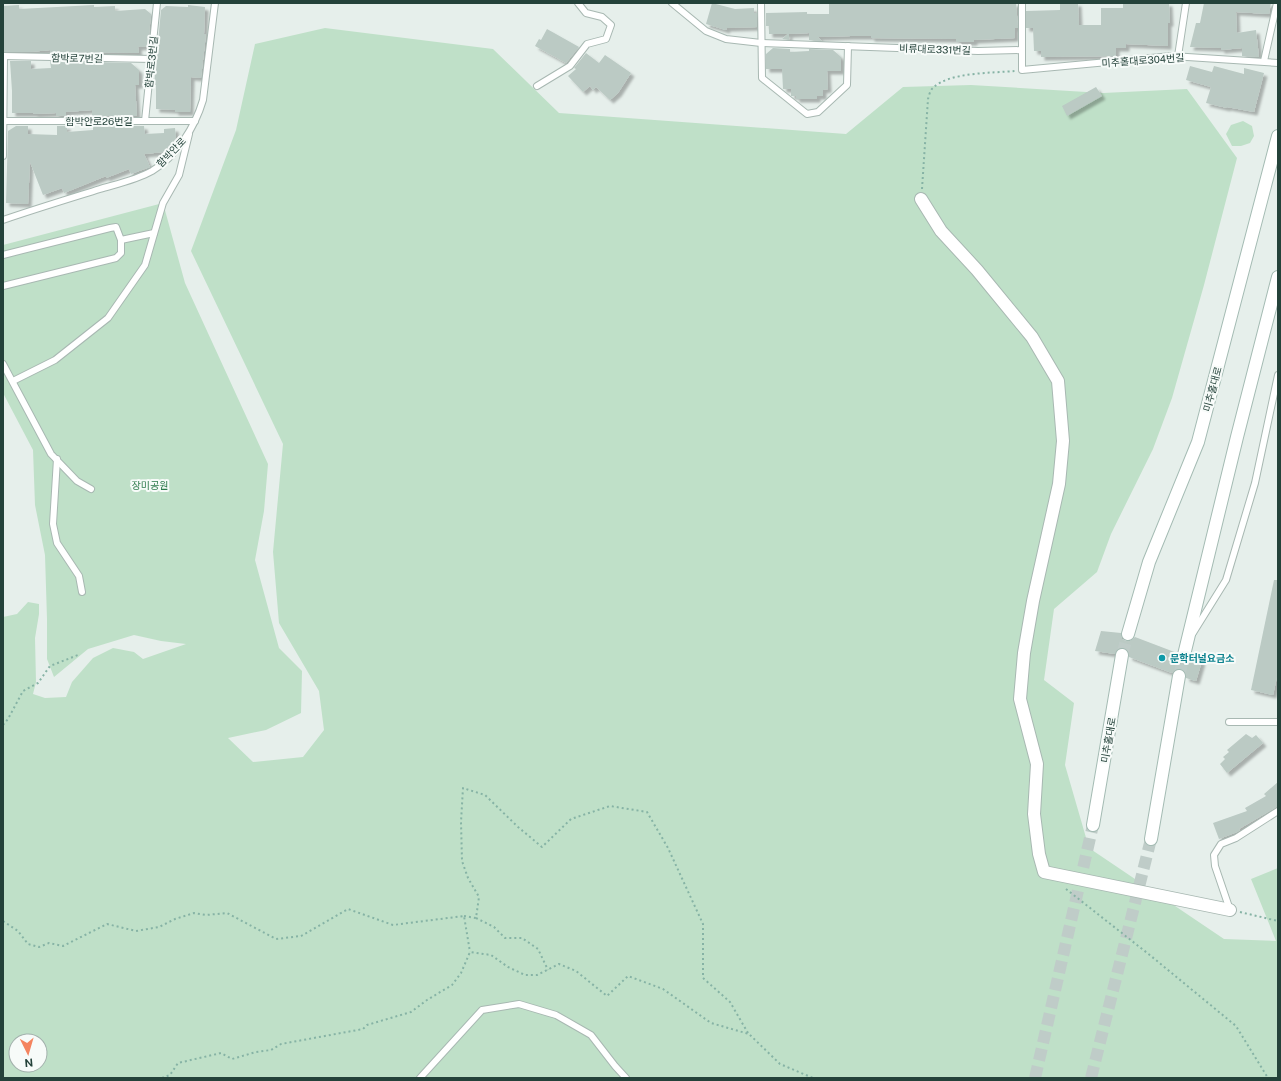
<svg xmlns="http://www.w3.org/2000/svg" width="1281" height="1081" font-family="'Public Sans','Noto Sans KR',sans-serif">
  <style>
    .green { fill: #bfe0c8; fill-rule: evenodd }
    .building { fill: #bbcac4; filter: url(#shadow) }
    .lines { fill: none; stroke-linecap: round; stroke-linejoin: round }
    .tertiary-tunnel { stroke: #bfccc8; stroke-width: 12; stroke-dasharray: 12 6; stroke-linecap: butt }
    .secondary-tunnel { stroke: #bfccc8; stroke-width: 12; stroke-dasharray: 12 6; stroke-linecap: butt }
    .service-casing { stroke: #a8b8b2; stroke-width: 8 }
    .minor-casing { stroke: #a8b8b2; stroke-width: 14 }
    .secondary-casing { stroke: #a4bbb3; stroke-width: 14 }
    .path { stroke: #86b3a5; stroke-width: 2; stroke-dasharray: 2 3; stroke-linecap: butt }
    .service { stroke: #fff; stroke-width: 6 }
    .minor { stroke: #fff; stroke-width: 12 }
    .secondary { stroke: #fff; stroke-width: 12 }
    .culture-dot { fill: #0f9aa8; stroke: #f7fbf9; stroke-width: 1.5 }
    .labels { text-anchor: middle; stroke-width: 4; stroke-linejoin: round; paint-order: stroke }
    .street-label { font-size: 10px; fill: #24423a; stroke: #f7fbf9 }
    .park-label { font-size: 10px; fill: #2d7a4b; stroke: #f7fbf9 }
    .culture-label { font-size: 10px; font-weight: bold; fill: #0d838f; stroke: #f7fbf9; text-anchor: start }
  </style>
  <defs>
    <filter id="shadow"><feDropShadow dx="3.5" dy="3.5" stdDeviation="1" flood-color="#0004"/></filter>
  </defs>
  <rect width="100%" height="100%" fill="#e6efeb"/>
  <!-- green -->
  <g class="green">
    <path d="M325,28l168,21 66,64 287,21 57,-47 68,-2 132,8 84,-4 50,69 -33,127 -32,113 -19,51 -42,85 -14,38 -43,37 -10,71 30,23 -9,62 24,83 135,91 52,2 -25,-62 27,-11v210h-1275v-461l14,-3 11,-12 11,2v10l-4,24 1,44 -3,12 12,4 21,-1 6,-15 21,-24 20,-10 21,4 9,7 43,-15 -25,-3 -27,-6 -46,14 -34,28 -7,-18v-40l-2,-64 -10,-50 -2,-55 -30,-57v-148l160,-42 22,80 83,181 -4,47 -9,49 24,88 23,23 -1,42 -35,17 -38,8 25,24 50,-5 21,-27 -5,-39 -40,-68 -6,-71 10,-108 -92,-193 45,-121 19,-86zM16,1041h24v24h-24z"/>
    <polygon points="1243,121 1252,126 1254,136 1250,143 1241,146 1232,146 1226,134 1231,125"/>
  </g>
  <!-- building -->
  <g class="building">
    <polygon points="712,3 735,9 754,8 754,13 757,13 757,27 727,28 726,30 706,24"/>
    <polygon points="829,3 1016,3 1018,28 1015,28 1015,38 974,40 974,42 956,42 956,39 871,38 871,36 851,36 818,37 822,41 809,40 809,33 789,34 789,40 782,39 788,34 769,34 769,26 766,26 766,13 807,12 807,14 829,14"/>
    <polygon points="1060,3 1078,3 1079,25 1101,25 1101,8 1123,8 1123,3 1169,3 1170,23 1168,23 1168,46 1126,44 1126,48 1116,48 1116,56 1041,57 1041,51 1034,51 1033,28 1026,28 1026,11 1060,10"/>
    <polygon points="1204,3 1271,3 1269,14 1236,12 1237,33 1256,30 1259,57 1242,56 1242,48 1221,50 1221,48 1190,47 1196,23 1200,23"/>
    <polygon points="19,5 19,9 94,5 94,7 115,6 115,11 145,9 151,14 148,46 138,47 139,53 50,52 50,50 30,52 3,52 3,6"/>
    <polygon points="188,5 205,7 204,34 206,34 201,78 191,77 190,112 175,112 175,110 156,109 156,85 154,85 161,10 166,6 188,7"/>
    <polygon points="547,29 579,47 566,63 535,46 539,39 541,40"/>
    <polygon points="773,48 790,49 790,52 809,51 809,49 833,50 841,57 841,71 827,71 828,89 823,90 823,96 817,96 817,99 796,99 796,96 791,96 791,89 783,89 782,69 766,69 766,54"/>
    <polygon points="586,53 599,63 605,55 631,73 618,93 610,100 596,87 593,90 590,86 583,92 568,76 576,69 574,68"/>
    <polygon points="10,61 31,61 31,69 51,68 50,61 131,63 139,70 139,85 135,85 137,116 92,116 92,110 66,112 66,116 56,116 56,113 33,114 35,113 12,113 12,91"/>
    <polygon points="1190,66 1212,72 1214,66 1244,74 1244,68 1264,73 1254,112 1227,107 1227,108 1206,103 1211,87 1186,80"/>
    <polygon points="1096,87 1102,96 1067,116 1062,106"/>
    <polygon points="16,126 28,126 28,134 57,135 57,126 67,126 67,132 93,130 93,126 144,126 145,134 164,133 164,129 175,128 176,138 164,152 144,154 150,167 131,174 129,169 106,178 106,176 64,193 62,188 43,195 30,162 28,204 6,203 8,131"/>
    <polygon points="1274,580 1278,580 1278,672 1273,695 1251,690"/>
    <polygon points="1101,631 1121,633 1122,639 1126,641 1130,641 1135,637 1177,653 1177,657 1182,662 1186,662 1191,657 1202,661 1196,681 1186,678 1186,673 1181,669 1176,669 1172,673 1129,657 1129,652 1124,648 1119,648 1115,654 1095,651"/>
    <polygon points="1246,734 1252,738 1256,735 1263,743 1227,773 1220,764 1225,759 1223,757 1229,752 1227,750"/>
    <polygon points="1278,782 1278,806 1239,829 1240,830 1237,832 1219,839 1213,823 1247,811 1245,808 1266,796 1264,794"/>
  </g>
  <g class="lines">
    <!-- tertiary-tunnel -->
    <g class="tertiary-tunnel">
      <polyline points="1122,655 1128,634"/>
      <polyline points="1179,676 1184,655"/>
    </g>
    <!-- secondary-tunnel -->
    <g class="secondary-tunnel">
      <polyline points="1035,1078 1093,825"/>
      <polyline points="1091,1078 1151,839"/>
    </g>
    <defs>
      <g id="service">
        <polyline points="672,3 706,31 726,39 761,43 978,51 1022,50"/>
        <polyline points="761,3 762,78 807,114 818,112 847,85 848,46"/>
        <polyline points="1022,3 1022,70 1172,56 1278,63"/>
        <polyline points="3,56 152,59"/>
        <polyline points="1178,56 1186,3"/>
        <polyline points="1264,61 1277,3"/>
        <polyline points="537,86 570,66 587,44 606,39 611,25 602,17 586,13 578,3"/>
        <polyline points="3,121 195,121"/>
        <polyline points="145,121 157,3"/>
        <polyline points="3,156 4,56"/>
        <path d="M3,220c32,-11 65,-21 97,-31 17,-5 36,-9 52,-18 25,-15 43,-44 51,-71l12,-97"/>
        <polyline points="121,240 154,233"/>
        <polyline points="3,255 110,228 116,227 121,240 121,253 116,258 3,286"/>
        <polyline points="3,364 51,454 77,481 91,489"/>
        <polyline points="13,381 55,360 108,318 145,265 163,203 179,175 189,134"/>
        <polyline points="57,459 53,524 57,543 79,576 82,592"/>
        <polyline points="1193,633 1226,580 1255,483 1278,375"/>
        <polyline points="1229,722 1278,722"/>
        <polyline points="1230,910 1215,866 1214,855 1221,844 1236,838 1278,811"/>
        <polyline points="420,1078 482,1010 519,1004 556,1015 591,1035 615,1066 626,1078"/>
      </g>
      <polyline id="minor" points="921,199 941,231 977,270 1032,337 1058,381 1063,441 1059,484 1033,601 1024,653 1020,699 1037,764 1034,814 1039,854 1044,872 1230,910"/>
      <g id="secondary">
        <polyline points="1128,634 1149,562 1198,442 1278,136"/>
        <polyline points="1184,655 1237,437 1278,277"/>
        <polyline points="1093,825 1122,655"/>
        <polyline points="1151,839 1179,676"/>
      </g>
    </defs>
    <!-- service casing -->
    <use href="#service" class="service-casing"/>
    <!-- minor casing -->
    <use href="#minor" class="minor-casing"/>
    <!-- secondary casing -->
    <use href="#secondary" class="secondary-casing"/>
    <!-- path -->
    <g class="path">
      <path d="M922,189l6,-90c1,-3 2,-9 5,-11 15,-16 61,-15 82,-17"/>
      <polyline points="3,725 8,719 23,691 38,683 50,666 78,655"/>
      <polyline points="1066,889 1151,956 1236,1026 1268,1078"/>
      <polyline points="1240,912 1278,921"/>
      <polyline points="464,916 476,918 479,897 468,878 462,861 461,822 463,788 485,795 518,827 542,847 571,819 610,806 647,812 668,848 703,924 703,978 730,1002 748,1033"/>
      <polyline points="476,918 494,927 505,938 522,938 538,949 548,970"/>
      <polyline points="3,921 18,931 28,944 39,947 49,943 63,946 107,924 136,931 159,927 175,919 194,913 206,915 227,913 276,939 301,936 348,909 393,925 464,916 470,952"/>
      <polyline points="162,1078 170,1075 178,1063 221,1053 232,1059 256,1052 271,1050 281,1044 363,1029 367,1025 411,1012 427,1000 452,985 461,973 470,952 491,955 508,967 525,975 537,975 559,964 576,971 607,996 628,976 663,989 711,1023 749,1034 780,1064 813,1078"/>
    </g>
    <!-- service -->
    <use href="#service" class="service"/>
    <!-- minor -->
    <use href="#minor" class="minor"/>
    <!-- secondary -->
    <use href="#secondary" class="secondary"/>
  </g>
  <!-- markers -->
  <circle class="culture-dot" cx="1162" cy="658" r="4"/>
  <g class="labels">
    <!-- street labels -->
    <g class="street-label">
      <text transform="translate(935 49) rotate(2)" y="4">비류대로331번길</text>
      <text transform="translate(77 58) rotate(1)" y="4">함박로7번길</text>
      <text transform="translate(1143 60) rotate(-4)" y="4">미추홀대로304번길</text>
      <text transform="translate(151 62) rotate(-84)" y="4">함박로3번길</text>
      <text x="99" y="125">함박안로26번길</text>
      <text transform="translate(171 152) rotate(-46)" y="4">함박안로</text>
      <text transform="translate(1212 389) rotate(-75)" y="4">미추홀대로</text>
      <text transform="translate(1108 740) rotate(-80)" y="4">미추홀대로</text>
    </g>
    <!-- park labels -->
    <g class="park-label">
      <text x="150" y="489">장미공원</text>
    </g>
    <!-- culture labels -->
    <g class="culture-label">
      <text x="1170" y="662">문학터널요금소</text>
    </g>
  </g>
  <!-- border -->
  <rect width="1281" height="1081" fill="none" stroke="#24423a" stroke-width="8"/>
  <!-- north arrow -->
  <g transform="translate(28 1053) rotate(175)"><circle r="19" fill="#f7fbf9" stroke="#a3b1ad"/>
  <path d="M0-3L7 15L0 10L-7 15Z" fill="#f4845f"/>
  <text y="-6" font-size="11" font-weight="bold" text-anchor="middle" fill="#24423a">N</text>
  </g>
</svg>
